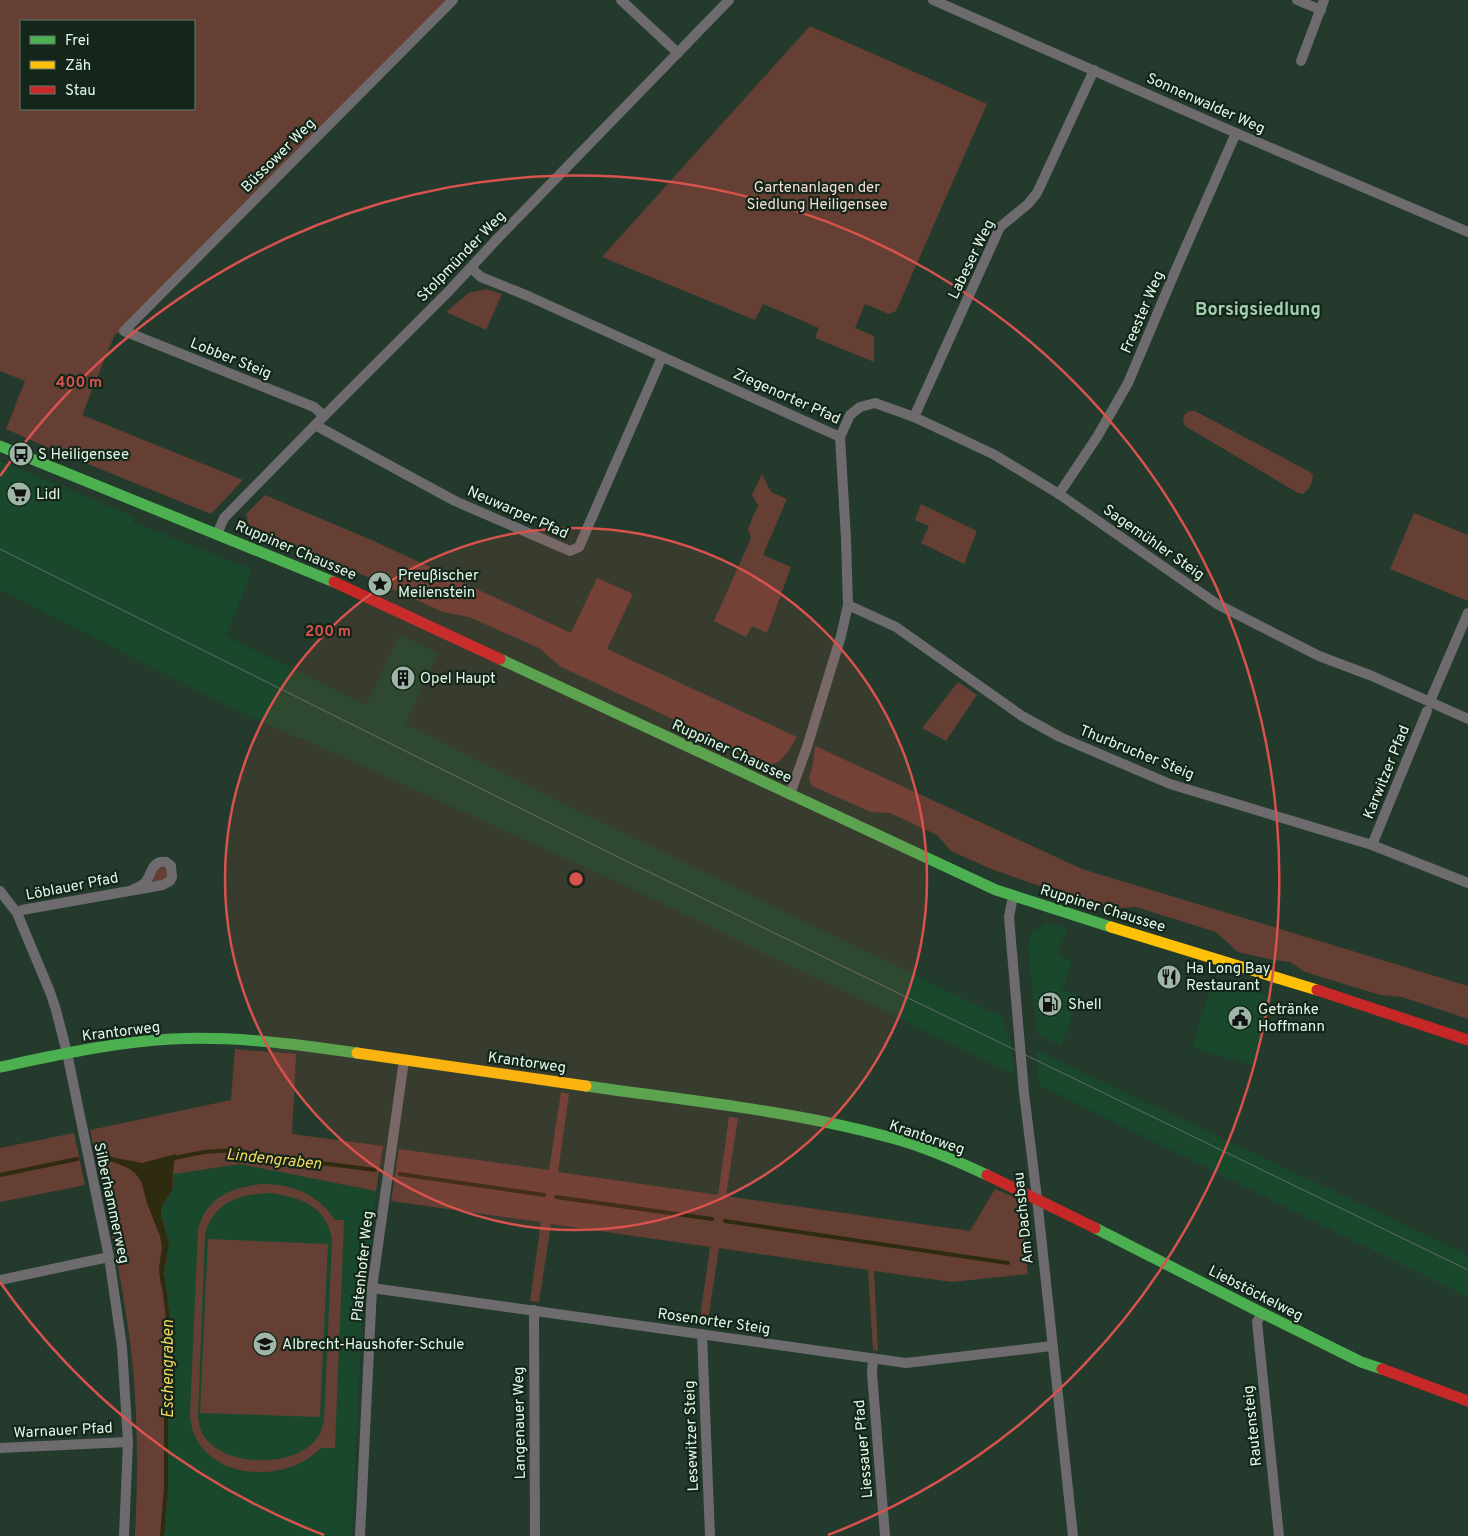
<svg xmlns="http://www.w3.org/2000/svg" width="1468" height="1536" font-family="Overpass,sans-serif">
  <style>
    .built { fill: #19482d }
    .green { fill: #663f34; fill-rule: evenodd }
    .water { fill: #2f2b0e }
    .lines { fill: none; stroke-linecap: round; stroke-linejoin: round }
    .stream { stroke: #2f2b0e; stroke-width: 4 }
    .street { stroke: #6d6b6d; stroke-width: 10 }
    .fast { stroke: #4caf50; stroke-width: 11 }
    .slow { stroke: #ffc107; stroke-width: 11 }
    .jam { stroke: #c62828; stroke-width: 11 }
    .tram { stroke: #636d67; stroke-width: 1 }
    .ring { fill: none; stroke: #d8524e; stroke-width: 2.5 }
    .labels { text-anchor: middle; stroke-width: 4.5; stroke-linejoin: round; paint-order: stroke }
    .street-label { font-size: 15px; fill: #e2f8e8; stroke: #14251a }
    .park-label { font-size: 15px; fill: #f7ded7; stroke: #14251a }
    .poi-label { font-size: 15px; fill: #e2f8e8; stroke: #14251a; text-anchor: start }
    .water-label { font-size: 16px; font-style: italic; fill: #f8d85c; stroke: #14251a }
    .quarter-label { font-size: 18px; font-weight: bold; fill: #a3d0b1; stroke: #14251a }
    .centre { fill: #d8524e; stroke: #14251a; stroke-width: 2.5 }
    .ring-label { font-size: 15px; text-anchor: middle; font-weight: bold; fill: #d8524e; stroke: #14251a; stroke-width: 4.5; stroke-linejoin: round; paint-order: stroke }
  </style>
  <rect width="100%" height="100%" fill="#233a2c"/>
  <!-- built -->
  <g class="built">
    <polygon points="0,461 135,517 133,522 252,570 226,636 366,705 400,635 438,653 405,724 576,810 1003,1018 1004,1026 1010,1038 1014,1074 624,885 301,738 297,738 225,704 0,590"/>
    <polygon points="1048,923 1068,929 1057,954 1072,961 1062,990 1078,995 1062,1046 1037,1034 1028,949 1031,932"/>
    <polygon points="1213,979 1273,997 1252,1065 1192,1048"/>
    <polygon points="1036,1050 1468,1255 1468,1297 1039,1085"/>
    <polygon points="240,1164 376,1191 367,1287 362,1315 352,1536 164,1536 168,1486 167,1378 171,1334 168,1300 164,1278 168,1254 161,1215 161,1208 172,1190 174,1173"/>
  </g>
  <!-- green -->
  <g class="green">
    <path d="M0,0h453l-329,331 -9,3 -33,81 161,65 -32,34 -160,-65 -45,-20 19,-48 -25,-10zM21,21h173v88h-173z"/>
    <polygon points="810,26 987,104 896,311 889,314 865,304 855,328 874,336 874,362 815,338 819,328 763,304 755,320 602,257"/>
    <polygon points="486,289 502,294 486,330 446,312 469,293"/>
    <path d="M1189,411h6l115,61 3,3c0,7 -4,15 -10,19l-5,-1 -113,-67 -2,-5 1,-6z"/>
    <polygon points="762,474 771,492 787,499 763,555 791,567 767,633 752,626 746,637 714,621 751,538 748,529 758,505 752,495"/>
    <polygon points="265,495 376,542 571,633 597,578 633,594 607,649 797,737 789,750 779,762 771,764 737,753 725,743 561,667 539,648 469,617 443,612 319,555 249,528 246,514"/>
    <polygon points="921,504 977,531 964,564 921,543 929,526 915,520"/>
    <polygon points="1414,513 1468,535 1468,601 1390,569"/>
    <polygon points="958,682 977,695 946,741 922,728"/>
    <polygon points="815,746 1082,869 1468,986 1468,1019 1402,997 1380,995 1305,972 1290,962 1273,960 1238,952 1216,932 1136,907 1107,909 1074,900 1060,893 991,869 951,851 937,835 890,813 871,812 812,786 809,779 813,764"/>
    <polygon points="164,867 168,870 167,878 156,882 153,881 152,878 158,868"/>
    <path d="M235,1049l61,5 -4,80 91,12 -7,45 -136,-27 -66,10 -2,16 -11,18v7l8,29 -5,34 4,22 3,34 -4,44 1,108 -4,50h-29c3,-60 3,-119 -3,-178 -9,-77 -26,-153 -42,-228l141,-30z"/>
    <polygon points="561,1092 569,1094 558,1172 718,1195 729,1117 738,1118 726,1196 970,1231 995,1189 1020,1200 1028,1274 952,1282 874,1271 878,1351 873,1350 868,1270 719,1248 707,1326 699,1325 710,1247 551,1224 539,1302 530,1301 541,1222 391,1201 399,1149 549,1170"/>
    <polygon points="74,1133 85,1185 0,1202 0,1148"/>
    <path d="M262,1184c30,0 56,10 73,36h9l-9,228h-14c-38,40 -127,31 -131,-33l8,-185c9,-34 33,-42 64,-46zM270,1193c30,4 57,13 62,47l-8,181c-2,9 -6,17 -12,23 -26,24 -89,22 -109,-9 -3,-5 -4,-12 -5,-18l7,-183c9,-32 34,-40 65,-41z"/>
    <polygon points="208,1239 328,1244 320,1417 200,1413"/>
  </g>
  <!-- water -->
  <polygon class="water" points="176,1154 177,1158 174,1161 172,1190 161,1208 161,1215 169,1244 164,1274 168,1300 164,1298 160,1279 159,1268 162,1247 160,1236 148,1206 141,1181 135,1173 128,1168 101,1157 101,1155 142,1163"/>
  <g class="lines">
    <!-- stream -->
    <g class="stream">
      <polyline points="174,1158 204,1152 235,1150 267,1156 375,1170"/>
      <polyline points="400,1174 544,1195"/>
      <polyline points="0,1175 77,1159"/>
      <polyline points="556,1197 712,1219"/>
      <polyline points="725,1221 1008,1263"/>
      <polyline points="162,1536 166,1488 166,1380 170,1336 165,1294"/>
    </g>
    <!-- street -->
    <g class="street">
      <polyline points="621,0 678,53"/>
      <polyline points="933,0 1236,133 1468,232"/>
      <polyline points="1297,0 1321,10"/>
      <polyline points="1301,61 1324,0"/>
      <polyline points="471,268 481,277 528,296 840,437"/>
      <polyline points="324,416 314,407 124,331 453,0"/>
      <polyline points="914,417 1000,227 1028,204 1037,193 1094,70"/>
      <polyline points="315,425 455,501 570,551 579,547 662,357"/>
      <polyline points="1059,494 1097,437 1128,383 1177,267 1236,133"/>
      <polyline points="217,534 224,518 324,416 448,292 498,238 729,0"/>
      <polyline points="848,605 896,627 1022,716 1060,737 1170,784 1372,845 1468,883"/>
      <polyline points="1430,701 1468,613"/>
      <polyline points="790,794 807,747 841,636 848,605 846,539 840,437 850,415 860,407 875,403 914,417 993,454 1059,494 1217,604 1319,656 1372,676 1468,719"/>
      <polyline points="1372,845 1427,711"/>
      <polyline points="0,891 17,913 50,992 56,1010 67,1053 109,1257 122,1347 128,1442 124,1536"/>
      <polyline points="1013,896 1009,917 1024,1093 1037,1198 1073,1536"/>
      <path d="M17,913l5,-3 141,-25 7,-4 2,-4 -1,-11 -5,-4c-13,-2 -14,9 -19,18 -3,5 -8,7 -13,9"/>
      <polyline points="0,1280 109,1257"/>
      <polyline points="372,1288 906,1363 1052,1346"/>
      <polyline points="534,1310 535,1536"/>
      <polyline points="1262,1313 1257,1322 1279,1536"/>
      <polyline points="702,1334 710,1536"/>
      <polyline points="873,1359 872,1373 885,1536"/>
      <polyline points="0,1448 128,1442"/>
      <polyline points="360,1536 372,1288 404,1060"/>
    </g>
    <!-- fast -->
    <g class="fast">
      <polyline points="0,446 334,582"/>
      <polyline points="500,659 996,890 1111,927"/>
      <path d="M0,1067c57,-12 114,-25 172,-28 62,-3 124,5 185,14"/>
      <path d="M586,1086c104,15 212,25 313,54 31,9 60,22 88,35"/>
      <polyline points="1095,1228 1262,1313 1361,1362 1382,1369"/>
    </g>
    <!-- slow -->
    <g class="slow">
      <polyline points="1111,927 1317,990"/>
      <polyline points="357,1053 586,1086"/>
    </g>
    <!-- jam -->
    <g class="jam">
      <polyline points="334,582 500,659"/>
      <polyline points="1317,990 1468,1040"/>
      <polyline points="987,1175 1095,1228"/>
      <polyline points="1382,1369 1468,1401"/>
    </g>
    <!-- tram -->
    <polyline class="tram" points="0,549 618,857 1468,1270"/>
  </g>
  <!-- distance rings -->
  <circle cx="576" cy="879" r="351" fill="#d8524e" fill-opacity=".12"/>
  <g class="ring">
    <circle cx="576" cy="879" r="351"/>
    <path d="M324 1535A703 703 0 0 1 0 1282M0 476A703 703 0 1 1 828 1535"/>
  </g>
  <!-- icons -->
  <defs>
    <symbol id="bus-disc" viewBox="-11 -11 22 22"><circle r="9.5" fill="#9fb6a6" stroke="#14251a"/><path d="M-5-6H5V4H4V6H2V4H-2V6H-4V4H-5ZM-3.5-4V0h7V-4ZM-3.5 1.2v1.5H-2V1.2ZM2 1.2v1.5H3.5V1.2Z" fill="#111"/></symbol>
    <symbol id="supermarket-disc" viewBox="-11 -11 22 22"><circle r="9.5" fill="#9fb6a6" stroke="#14251a"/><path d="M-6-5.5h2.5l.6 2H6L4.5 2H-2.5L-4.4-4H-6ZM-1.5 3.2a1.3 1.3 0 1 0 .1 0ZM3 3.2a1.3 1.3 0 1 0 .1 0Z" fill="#111"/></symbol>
    <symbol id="sight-disc" viewBox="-11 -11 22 22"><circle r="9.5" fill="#9fb6a6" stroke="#14251a"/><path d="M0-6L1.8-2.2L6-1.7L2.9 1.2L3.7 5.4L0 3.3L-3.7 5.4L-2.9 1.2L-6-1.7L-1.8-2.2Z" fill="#111"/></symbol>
    <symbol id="building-disc" viewBox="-11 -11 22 22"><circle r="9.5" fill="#9fb6a6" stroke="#14251a"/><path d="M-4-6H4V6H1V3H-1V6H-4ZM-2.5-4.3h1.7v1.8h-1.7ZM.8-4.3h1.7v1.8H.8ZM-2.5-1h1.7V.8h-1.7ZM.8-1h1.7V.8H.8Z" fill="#111"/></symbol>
    <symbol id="restaurant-disc" viewBox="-11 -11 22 22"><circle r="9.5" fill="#9fb6a6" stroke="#14251a"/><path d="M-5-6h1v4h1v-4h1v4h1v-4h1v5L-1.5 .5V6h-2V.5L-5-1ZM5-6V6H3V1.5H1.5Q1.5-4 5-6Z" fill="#111"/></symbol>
    <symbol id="fuel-disc" viewBox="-11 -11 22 22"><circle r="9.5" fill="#9fb6a6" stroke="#14251a"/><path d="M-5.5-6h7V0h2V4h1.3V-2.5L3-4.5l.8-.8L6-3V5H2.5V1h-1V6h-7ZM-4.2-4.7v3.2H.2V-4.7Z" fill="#111"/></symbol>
    <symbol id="civic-disc" viewBox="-11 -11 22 22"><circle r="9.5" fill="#9fb6a6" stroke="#14251a"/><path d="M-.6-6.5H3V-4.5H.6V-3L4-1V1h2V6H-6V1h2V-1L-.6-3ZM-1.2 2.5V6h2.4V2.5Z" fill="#111"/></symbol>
    <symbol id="school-disc" viewBox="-11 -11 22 22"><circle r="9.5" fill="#9fb6a6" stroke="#14251a"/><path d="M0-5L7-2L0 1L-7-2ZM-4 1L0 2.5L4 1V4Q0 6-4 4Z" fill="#111"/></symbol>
  </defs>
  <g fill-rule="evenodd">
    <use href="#bus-disc" x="7" y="440" width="28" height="28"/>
    <use href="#supermarket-disc" x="5" y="480" width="28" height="28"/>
    <use href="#sight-disc" x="366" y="570" width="28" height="28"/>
    <use href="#building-disc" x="389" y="664" width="28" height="28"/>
    <use href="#restaurant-disc" x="1155" y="963" width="28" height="28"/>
    <use href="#fuel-disc" x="1036" y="990" width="28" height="28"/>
    <use href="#civic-disc" x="1226" y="1004" width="28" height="28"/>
    <use href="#school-disc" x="251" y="1330" width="28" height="28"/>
  </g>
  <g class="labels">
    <!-- street labels -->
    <g class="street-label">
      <text transform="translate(1206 103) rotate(24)" y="5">Sonnenwalder Weg</text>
      <text transform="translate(278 155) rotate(-45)" y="5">Büssower Weg</text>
      <text transform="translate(461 256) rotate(-46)" y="5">Stolpmünder Weg</text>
      <text transform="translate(971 259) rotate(-64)" y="5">Labeser Weg</text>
      <text transform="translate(1142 312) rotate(-67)" y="5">Freester Weg</text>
      <text transform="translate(231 358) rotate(22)" y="5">Lobber Steig</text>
      <text transform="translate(787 396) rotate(24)" y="5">Ziegenorter Pfad</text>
      <text transform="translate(518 512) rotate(24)" y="5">Neuwarper Pfad</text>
      <text transform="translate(1154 542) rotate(35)" y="5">Sagemühler Steig</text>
      <text transform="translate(296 550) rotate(23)" y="5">Ruppiner Chaussee</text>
      <text transform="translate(732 751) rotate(25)" y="5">Ruppiner Chaussee</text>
      <text transform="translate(1137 752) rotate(22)" y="5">Thurbrucher Steig</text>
      <text transform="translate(1386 772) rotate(-68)" y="5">Karwitzer Pfad</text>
      <text transform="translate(72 886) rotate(-11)" y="5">Löblauer Pfad</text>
      <text transform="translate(1103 908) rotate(17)" y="5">Ruppiner Chaussee</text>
      <text transform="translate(121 1031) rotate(-7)" y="5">Krantorweg</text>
      <text transform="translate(527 1062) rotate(8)" y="5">Krantorweg</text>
      <text transform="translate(927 1137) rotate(19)" y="5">Krantorweg</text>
      <text transform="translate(112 1203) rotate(78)" y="5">Silberhammerweg</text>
      <text transform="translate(1023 1218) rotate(-96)" y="5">Am Dachsbau</text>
      <text transform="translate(362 1266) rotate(-84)" y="5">Platenhofer Weg</text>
      <text transform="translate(1256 1293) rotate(27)" y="5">Liebstöckelweg</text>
      <text transform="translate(714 1321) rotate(8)" y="5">Rosenorter Steig</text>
      <text transform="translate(519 1423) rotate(-91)" y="5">Langenauer Weg</text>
      <text transform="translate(1252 1426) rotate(-96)" y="5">Rautensteig</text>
      <text transform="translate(63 1430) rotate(-3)" y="5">Warnauer Pfad</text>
      <text transform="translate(691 1436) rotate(-92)" y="5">Lesewitzer Steig</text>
      <text transform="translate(863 1449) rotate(-95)" y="5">Liessauer Pfad</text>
    </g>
    <!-- park labels -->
    <g class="park-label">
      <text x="817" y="192">Gartenanlagen der<tspan x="817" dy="17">Siedlung Heiligensee</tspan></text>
    </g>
    <!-- poi labels -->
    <g class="poi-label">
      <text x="38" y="459">S Heiligensee</text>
      <text x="36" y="499">Lidl</text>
      <text x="398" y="580">Preußischer<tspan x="398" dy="17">Meilenstein</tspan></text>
      <text x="420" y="683">Opel Haupt</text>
      <text x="1186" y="973">Ha Long Bay<tspan x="1186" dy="17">Restaurant</tspan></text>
      <text x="1068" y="1009">Shell</text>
      <text x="1258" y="1014">Getränke<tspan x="1258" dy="17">Hoffmann</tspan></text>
      <text x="282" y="1349">Albrecht-Haushofer-Schule</text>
    </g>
    <!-- water labels -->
    <g class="water-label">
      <text transform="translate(274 1158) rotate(6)" y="6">Lindengraben</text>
      <text transform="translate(167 1369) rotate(-90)" y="6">Eschengraben</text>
    </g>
    <!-- quarter labels -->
    <g class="quarter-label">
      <text x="1258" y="315">Borsigsiedlung</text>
    </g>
  </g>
  <circle cx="576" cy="879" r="8" class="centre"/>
  <g class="ring-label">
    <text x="79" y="387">400 m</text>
    <text x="328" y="636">200 m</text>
  </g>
  <!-- legend -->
  <rect x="20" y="20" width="175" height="90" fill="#14251a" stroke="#66796c"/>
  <rect x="30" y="36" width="25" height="8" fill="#4caf50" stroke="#66796c"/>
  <text x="65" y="45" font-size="15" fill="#e2f8e8">Frei</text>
  <rect x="30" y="61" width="25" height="8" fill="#ffc107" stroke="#66796c"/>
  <text x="65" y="70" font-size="15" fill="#e2f8e8">Zäh</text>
  <rect x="30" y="86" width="25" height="8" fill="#c62828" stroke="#66796c"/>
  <text x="65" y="95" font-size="15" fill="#e2f8e8">Stau</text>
</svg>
